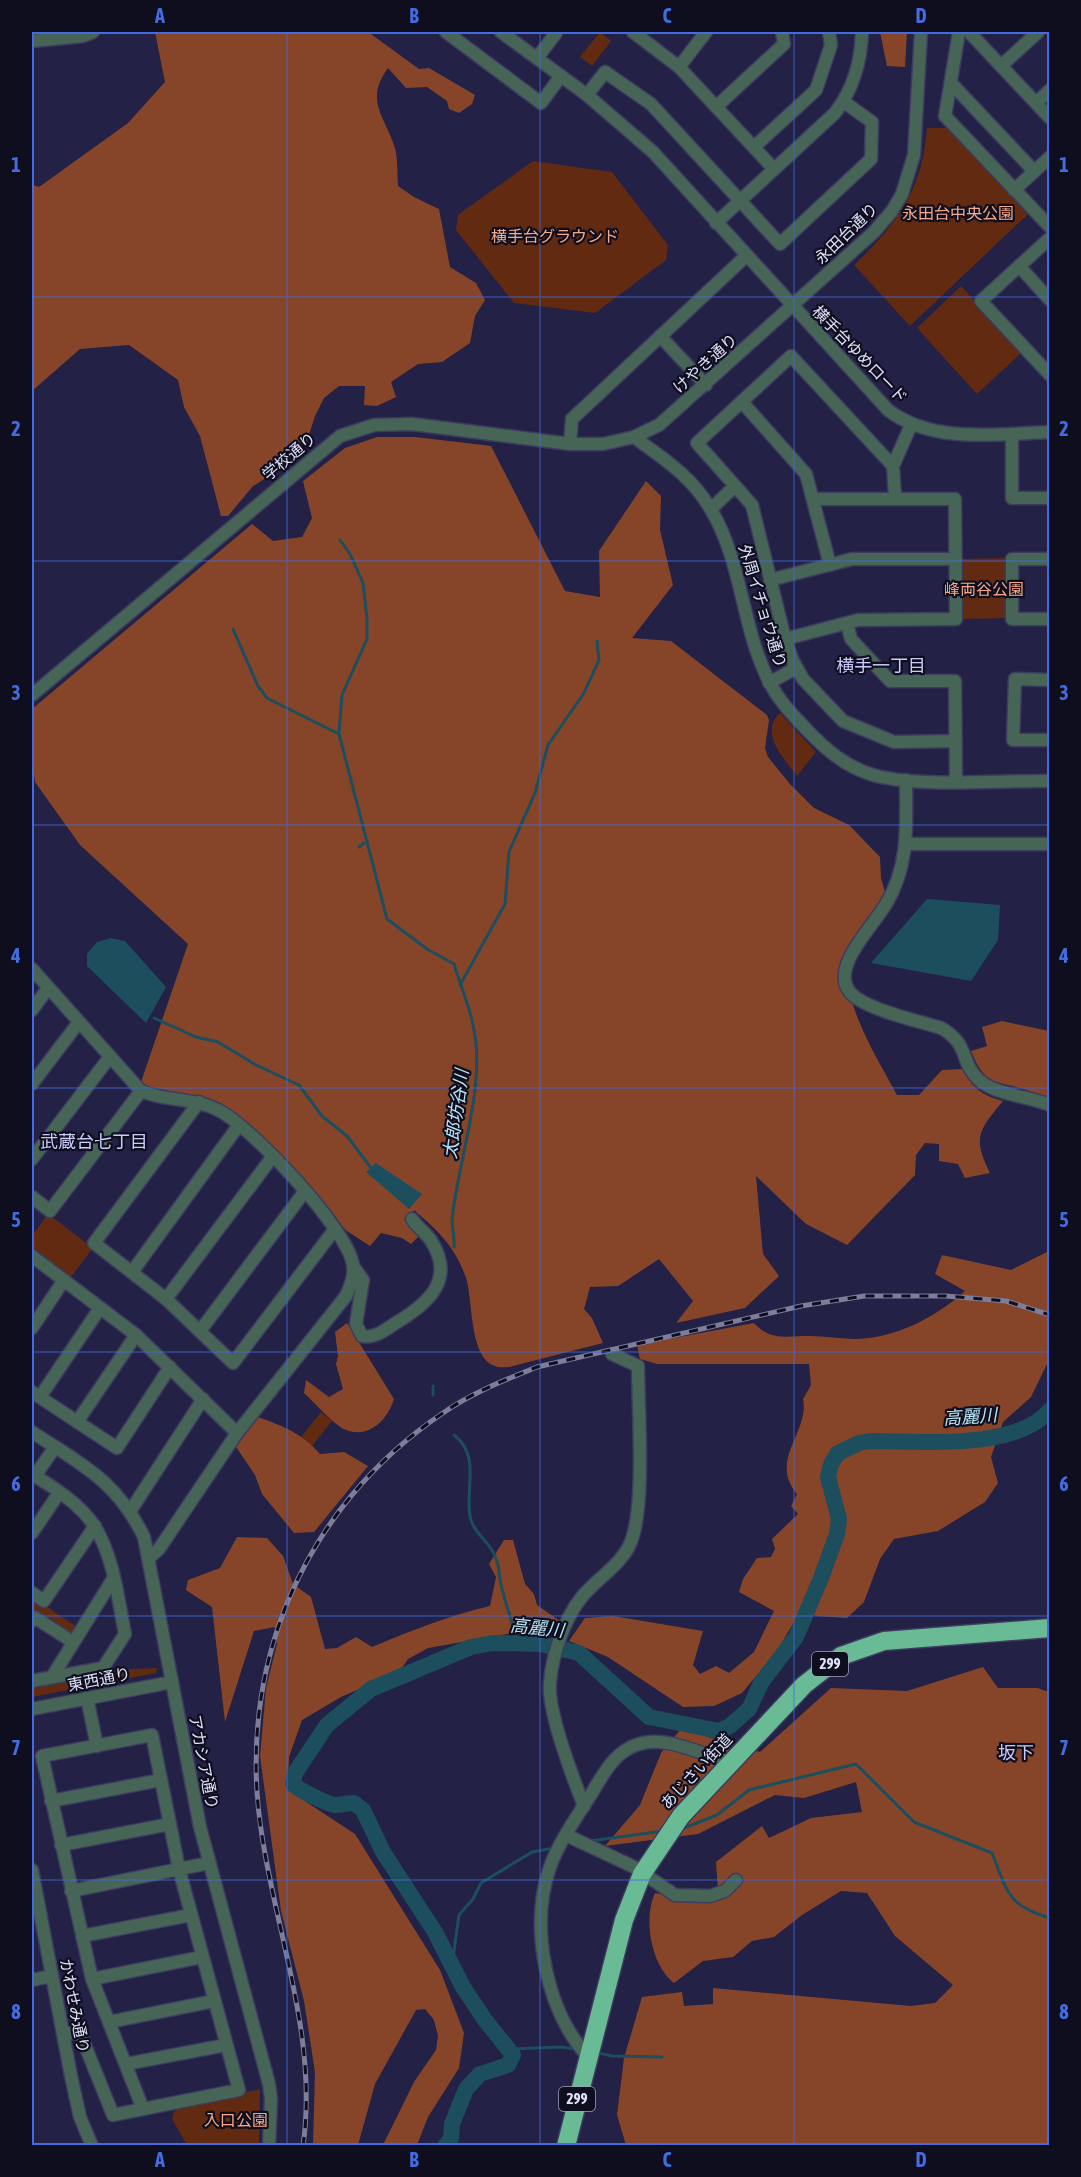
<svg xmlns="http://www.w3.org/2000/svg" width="1081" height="2177" font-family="'Asap Condensed','Noto Sans JP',sans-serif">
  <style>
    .green { fill: #622a11 }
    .forest { fill: #864529 }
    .water { fill: #1c4e5e }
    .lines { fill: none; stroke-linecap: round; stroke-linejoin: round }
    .stream { stroke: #1c4e5e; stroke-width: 3 }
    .river { stroke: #1c4e5e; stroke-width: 16 }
    .minor-casing { stroke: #3d3c5f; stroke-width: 15 }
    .highway-casing { stroke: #3d3c5f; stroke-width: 21 }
    .minor { stroke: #466556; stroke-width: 12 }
    .highway { stroke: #69bb95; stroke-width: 18 }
    .rail-casing { stroke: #7d7d9c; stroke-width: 5 }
    .rail { stroke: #0e0e1e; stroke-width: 3; stroke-dasharray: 9; stroke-linecap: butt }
    .grid { fill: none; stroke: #446bdf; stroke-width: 1.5; stroke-opacity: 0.55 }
    .labels { text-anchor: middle; stroke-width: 4.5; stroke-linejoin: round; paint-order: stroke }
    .shield { fill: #0e0e1e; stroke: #a0a2b7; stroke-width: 1.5 }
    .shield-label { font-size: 15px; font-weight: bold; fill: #dfe1f9 }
    .park-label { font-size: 16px; fill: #f7a989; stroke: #0e0e1e }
    .street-label { font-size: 16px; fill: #dfe1f9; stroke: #0e0e1e }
    .neighbourhood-label { font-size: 18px; fill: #c9cbfb; stroke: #0e0e1e }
    .water-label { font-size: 18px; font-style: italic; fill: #b8e4f5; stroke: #0e0e1e }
    .neatline { fill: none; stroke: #446bdf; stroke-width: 2 }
    .grid-label { font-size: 20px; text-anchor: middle; font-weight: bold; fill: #446bdf }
  </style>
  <rect width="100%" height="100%" fill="#232146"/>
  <!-- green -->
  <g class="green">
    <polygon points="600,32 611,41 592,66 580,57"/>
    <path d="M927,128h22l80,85 -119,113 -56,-61c44,-42 68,-75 73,-137z"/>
    <polygon points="533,161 612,172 668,245 666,260 595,313 514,303 456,230 458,215"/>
    <polygon points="961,286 1022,352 977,394 917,328"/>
    <polygon points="1008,558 1008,618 960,619 960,559"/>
    <path d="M780,713l36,39 -19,24c-12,-16 -39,-43 -17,-63z"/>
    <polygon points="48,1214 93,1248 71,1277 32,1248 32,1236"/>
    <polygon points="321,1412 332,1421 312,1446 301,1437"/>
    <polygon points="32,1597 77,1627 73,1633 69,1634 32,1611"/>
    <polygon points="157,1668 156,1673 32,1697 32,1685 109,1670"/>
    <polygon points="260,2089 259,2145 187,2145 172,2119 175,2109"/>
  </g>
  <!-- forest -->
  <g class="forest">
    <path d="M155,32h213l51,37 10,-1 46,27 -3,9 -13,9 -10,-4 -2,-8 -20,-14 -21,1 -18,-20c-24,33 -3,48 7,80 3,11 2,26 3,38l16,11 25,12 11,58 26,16 9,17 -10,16 -5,27 -28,19 -24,2 -27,18 5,15 -19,9 -13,-1 1,-19h-26l-15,12 -9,18 -8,25 -30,30 -24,15 -25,30h-7l-21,-80 -16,-29 -6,-27 -49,-35 -49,4 -48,42v-206l7,2 89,-64 37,-41z"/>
    <polygon points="880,32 907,32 905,67 887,66"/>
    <path d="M377,437h38l76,9 74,145 35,6 -1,-46 47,-70 15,15 -1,34 13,55 -41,53 39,3 96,74 2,5 -4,28 3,9 22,27 24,24 35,17 31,32 1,21 7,24c-11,16 -25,32 -35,49 -21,39 26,109 44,144h22l23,-25 21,-1c9,19 19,26 40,32 -24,29 -31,36 -13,72l-25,5 -7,-14 -19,-3v-17l-14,-1 -9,12 -1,20 -68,70 -41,-21 -50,-48 7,78 16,22 -34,32 -69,15 17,-22 -34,-42 -41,27 -28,1 -6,22 8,9 11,25 -94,24c-4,0 -10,1 -14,-1 -26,-8 -22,-67 -29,-88 -11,-32 -28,-47 -52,-68l-5,14 11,11 -9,9 -9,-6 -21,-5 -11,13 -23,-15 -126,-125 -18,-8 -63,-13 48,-141 -108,-99 -45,-63 -3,-24v-49l220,-185 21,17 29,-4 10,-19 -9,-37 42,-33z"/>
    <path d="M1002,1021l47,10v70c-8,-4 -17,-9 -25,-12 -32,-9 -39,-4 -53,-38l16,-5 -5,-19z"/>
    <path d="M1049,1251v109l-18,37 -28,25 -12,35 7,26 -13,19 -47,29 -44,8 -14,20 -16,43 -17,16 -30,-2 -16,-6 -24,41 -35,42 -28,13 -31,1 -75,-50 -39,-16 16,-23 28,-2 90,15 -10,34 7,9 16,-8 13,7 25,-21 20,-41 -35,-19 4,-13 14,-21 14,-1 4,-8 -3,-10 26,-25 -7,-8 6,-12c-29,-34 13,-62 6,-95l8,-14 -2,-21h-152l-17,-5 -3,-14 117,-22c16,18 33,13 55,13 16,0 32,3 47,3 40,-1 80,-22 109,-48l-30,-17 7,-19 69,15z"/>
    <path d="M347,1323l47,76c-6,20 -24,40 -48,31 -11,-4 -32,-28 -42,-37l2,-13 23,17 14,-8 -7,-25 2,-8 -3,-24z"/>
    <path d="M258,1417c25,9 44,16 62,37l24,-2 24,14 -54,66 -20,1 -32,-39 -7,-19 -19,-28z"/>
    <path d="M237,1537l30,1 16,18 10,28 18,13 14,52 12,-1 19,-11 16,10c41,-17 75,-31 118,-41l6,-29 -7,-13 15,-24h9l12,44 9,10 3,11 23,16 -22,19 -25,-7 -85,15 -20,11 -8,12 -59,26 -39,23 -13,37 -1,33 67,44 85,136 24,63 -5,35 -31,49 -11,28h-34l31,-63 22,-32 2,-14 -4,-16 -9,-11 -9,1 -41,74 -17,61h-45l2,-73 -11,-71 -23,-90 -21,-155 6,-68 11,-44 -2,-17 -21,4 -29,91 -13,-115 -26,-17 2,-10 32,-12z"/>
    <path d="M983,1667l15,21h39l12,4v453h-423l-9,-30 7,-57 18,-61 40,-5 2,14 29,-2v-16l198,18 24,-3 18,-18 -58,-49 -28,-43 -26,-2 -39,24 -28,22 -22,4 -19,16 -30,4 -29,22c-23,-18 -31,-64 -19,-90l38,7 25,-9 -2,-29 46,-36 7,12 42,-20 51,-6 -6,-30 -52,16 -29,-3 -77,39 -93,12 35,-41 21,-52 20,-24 79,23 71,-64 76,3z"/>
  </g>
  <!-- water -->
  <g class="water">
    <polygon points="927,899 1000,905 998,940 971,981 871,963"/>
    <polygon points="111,938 125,941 166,987 146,1023 87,966 87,954 97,942"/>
    <polygon points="376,1163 422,1194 409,1209 366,1172"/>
  </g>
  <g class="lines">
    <!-- stream -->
    <g class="stream">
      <path d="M340,540l10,14 13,29 4,36v20l-25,56 -3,39 48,185 40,30 27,15c6,20 15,41 19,61 14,60 -15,134 -21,195 0,9 3,18 2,27"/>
      <polyline points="233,629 258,686 267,698 339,734"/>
      <polyline points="359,847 364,843"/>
      <polyline points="460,985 505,904 509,852 535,793 548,745 584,693 599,660 597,641"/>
      <polyline points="154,1018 196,1037 218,1042 256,1065 299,1085 322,1116 347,1136 371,1168"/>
      <polyline points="433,1395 433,1386"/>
      <path d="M454,1435c27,21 11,53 16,81 3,17 18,24 24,38 7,14 4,22 8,35 5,19 11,35 15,53"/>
      <path d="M679,1830l38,-15 32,-25 107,-26 58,58 78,31c16,39 14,52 58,65"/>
      <polyline points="590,1841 663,1831"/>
      <polyline points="452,1965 459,1915 473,1899 481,1883 532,1852 554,1848"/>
      <polyline points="510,2049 561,2047 577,2049"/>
      <polyline points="595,2052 612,2056 662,2057"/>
    </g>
    <!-- river -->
    <path class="river" d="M445,2146l6,-7 1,-15 14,-35 14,-15 28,-9 5,-10 -28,-35 -22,-33 -28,-55 -52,-80 -20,-42 -9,-7c-6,0 -13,2 -19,2 -8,-1 -36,-15 -42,-21l2,-11 32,-48 44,-36 100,-42 22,-4 47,1 39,9 70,64 70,14 11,-5 19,-17 12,-26 35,-46 25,-59 16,-44 2,-15 -11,-42 3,-13 7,-11 21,-10 11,-2c49,0 146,10 180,-31"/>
    <defs>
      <g id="minor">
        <polyline points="446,32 541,103 561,76"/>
        <path d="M501,32l86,63 66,57 235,258c44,34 109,24 162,22"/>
        <polyline points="633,32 679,67 774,169"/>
        <polyline points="959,32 945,116 1050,227"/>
        <polyline points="969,32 1050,118"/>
        <polyline points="32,41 83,36 93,32"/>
        <polyline points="537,58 556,33 553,32"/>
        <polyline points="1001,66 1038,32"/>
        <polyline points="679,67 706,32"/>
        <polyline points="951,83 1034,171"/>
        <polyline points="587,95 605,72 651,104 780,244 871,159 872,122 844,102"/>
        <polyline points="1036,103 1050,90"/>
        <polyline points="717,106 784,44 782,32"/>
        <polyline points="754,147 816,90 831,45 829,32"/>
        <polyline points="1014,190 1050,157"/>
        <path d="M716,223l119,-110c19,-25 26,-51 27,-81"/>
        <polyline points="1050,238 981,301 1050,375"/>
        <polyline points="1019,266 1050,300"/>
        <polyline points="660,336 706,385"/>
        <polyline points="742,402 806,474 830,565"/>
        <polyline points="1012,434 1012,498 1050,498"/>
        <path d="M634,437c30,22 57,39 76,71 33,54 31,120 60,175 9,18 23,32 36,46 19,20 40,38 67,46 47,13 125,5 177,6"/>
        <polyline points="570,444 572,419 746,256"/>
        <polyline points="893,466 791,356 697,443 752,505 785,639 793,661 803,679 843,721 894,742 955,741"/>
        <polyline points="895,497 893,466 911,425"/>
        <polyline points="711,509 735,486"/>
        <polyline points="1050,559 1012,559 1012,619 1050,619"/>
        <polyline points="770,580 852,559 956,559"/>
        <polyline points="847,624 851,639 890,681 955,681 956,781"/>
        <polyline points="785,639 858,620 956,619 955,499 813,499"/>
        <polyline points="1050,680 1015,679 1013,740 1050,740"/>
        <polyline points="769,683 796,668"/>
        <polyline points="32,695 340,436 374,425 412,424 570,444 603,444 634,437 659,425 874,232 892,211 902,194 914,155 921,32"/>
        <path d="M906,780c0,43 4,85 -20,124 -12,21 -55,62 -37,87 13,18 70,30 92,37 29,16 19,35 38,52 17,15 49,16 71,25"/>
        <polyline points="907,844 1050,844"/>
        <path d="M32,969l109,122c25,11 54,6 79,20 33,18 127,117 133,154 2,11 -3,21 -7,31l-109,137 -78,116 -10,9"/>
        <polyline points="32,1010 48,988"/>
        <polyline points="32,1084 79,1022"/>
        <polyline points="199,1102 94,1243 166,1299 233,1363 335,1229"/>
        <polyline points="32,1159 109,1058"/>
        <polyline points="32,1197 50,1211 141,1091"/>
        <polyline points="32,1256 136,1335 237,1433"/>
        <path d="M353,1266l10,14 -7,44 6,12c14,3 25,-8 37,-15 31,-19 57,-43 31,-82 -5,-7 -13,-12 -18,-20"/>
        <polyline points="132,1272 239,1125"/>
        <polyline points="166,1299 273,1156"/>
        <polyline points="32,1328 64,1280"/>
        <polyline points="200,1331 305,1191"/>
        <polyline points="32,1392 117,1448 170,1367"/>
        <polyline points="40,1397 100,1308"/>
        <polyline points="77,1422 136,1335"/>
        <path d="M32,1432c49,32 85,49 112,105l56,290 69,257 2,15 -2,47"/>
        <path d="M32,1474c21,13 50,31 63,53 19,31 23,72 30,107l-22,34 -71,13"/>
        <polyline points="35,1476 55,1447"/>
        <polyline points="131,1510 203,1399"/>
        <polyline points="32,1533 59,1493"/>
        <polyline points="32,1593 44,1601 95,1526"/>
        <polyline points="32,1621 34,1617 73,1642"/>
        <polyline points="52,1677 113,1579"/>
        <polyline points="87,1698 97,1746"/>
        <polyline points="32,1709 172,1682"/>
        <polygon points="152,1735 179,1869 239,2090 143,2109 92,1979 42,1756"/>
        <polyline points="51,1801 161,1780"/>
        <path d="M584,1806c-11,-28 -37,-95 -34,-123 2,-28 14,-63 31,-85 14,-18 40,-33 49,-54 16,-35 8,-135 8,-178l-26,-12"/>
        <polyline points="566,1835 634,1867 675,1895 710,1896 725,1891 736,1880"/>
        <polyline points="61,1845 170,1824"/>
        <polyline points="32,1870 71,2076 80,2117 92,2146"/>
        <polyline points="71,1891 209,1863"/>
        <polyline points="82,1936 191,1915"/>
        <polyline points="92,1979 202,1957"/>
        <polyline points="32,1980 52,1976"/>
        <polyline points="109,2022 214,2001"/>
        <polyline points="65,2033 80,2033 113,2115 143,2109"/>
        <path d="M588,2057c-42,-47 -59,-130 -38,-190 9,-25 26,-49 40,-71 13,-21 24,-45 49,-52 29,-9 64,12 93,18"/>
        <polyline points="126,2064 226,2045"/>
      </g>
      <polyline id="highway" points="566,2146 624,1920 642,1874 681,1816 804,1685 841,1656 884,1641 1050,1628"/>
    </defs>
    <!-- minor casing -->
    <use href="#minor" class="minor-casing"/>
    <!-- highway casing -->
    <use href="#highway" class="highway-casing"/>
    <!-- minor -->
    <use href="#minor" class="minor"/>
    <!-- highway -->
    <use href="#highway" class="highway"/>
    <defs>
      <path id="rail" d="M303,2146c15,-106 -25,-206 -41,-310 -27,-167 40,-328 181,-423 28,-20 62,-33 94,-46l264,-61 63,-10h82l60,5 44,14"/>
    </defs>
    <!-- rail casing -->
    <use href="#rail" class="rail-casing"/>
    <!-- rail -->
    <use href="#rail" class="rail"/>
  </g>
  <!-- grid -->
  <path class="grid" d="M287,32v2114M540,32v2114M794,32v2114M32,297h1018M32,561h1018M32,825h1018M32,1088h1018M32,1352h1018M32,1616h1018M32,1880h1018"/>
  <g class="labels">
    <!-- shield labels -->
    <g class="shield">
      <rect x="812" y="1652" width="36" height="24" rx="4.5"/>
      <rect x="559" y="2087" width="36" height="24" rx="4.5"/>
    </g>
    <g class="shield-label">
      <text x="830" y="1669">299</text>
      <text x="577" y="2104">299</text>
    </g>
    <!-- park labels -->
    <g class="park-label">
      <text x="958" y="219">永田台中央公園</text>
      <text x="555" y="242">横手台グラウンド</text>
      <text x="984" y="595">峰両谷公園</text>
      <text x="236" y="2126">入口公園</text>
    </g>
    <!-- street labels -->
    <g class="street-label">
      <text transform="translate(846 233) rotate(-44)" y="6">永田台通り</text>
      <text transform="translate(860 354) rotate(46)" y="6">横手台ゆめロード</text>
      <text transform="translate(705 363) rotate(-42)" y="6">けやき通り</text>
      <text transform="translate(289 456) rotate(-40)" y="6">学校通り</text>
      <text transform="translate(763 606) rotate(73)" y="6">外周イチョウ通り</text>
      <text transform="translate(99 1679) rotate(-11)" y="6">東西通り</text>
      <text transform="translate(204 1762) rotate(79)" y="6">アカシア通り</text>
      <text transform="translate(696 1771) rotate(-47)" y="6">あじさい街道</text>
      <text transform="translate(75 2006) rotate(79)" y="6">かわせみ通り</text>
    </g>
    <!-- neighbourhood labels -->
    <g class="neighbourhood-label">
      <text x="881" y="672">横手一丁目</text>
      <text x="94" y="1148">武蔵台七丁目</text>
      <text x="1016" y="1759">坂下</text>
    </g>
    <!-- water labels -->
    <g class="water-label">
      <text transform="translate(456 1114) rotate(-82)" y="6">太郎坊谷川</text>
      <text transform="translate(970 1417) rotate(-4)" y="6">高麗川</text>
      <text transform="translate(537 1628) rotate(6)" y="6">高麗川</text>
    </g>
  </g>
  <!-- border -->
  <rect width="1081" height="2177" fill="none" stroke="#0e0e1e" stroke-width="66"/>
  <rect x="33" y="33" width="1015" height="2111" class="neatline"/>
  <g class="grid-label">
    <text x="160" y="23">A</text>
    <text x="414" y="23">B</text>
    <text x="667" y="23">C</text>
    <text x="921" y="23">D</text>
    <text x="16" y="172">1</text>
    <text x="1064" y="172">1</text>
    <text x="16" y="436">2</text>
    <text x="1064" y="436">2</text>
    <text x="16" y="700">3</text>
    <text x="1064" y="700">3</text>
    <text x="16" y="963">4</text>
    <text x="1064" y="963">4</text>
    <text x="16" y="1227">5</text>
    <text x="1064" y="1227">5</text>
    <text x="16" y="1491">6</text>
    <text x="1064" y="1491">6</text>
    <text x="16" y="1755">7</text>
    <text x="1064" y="1755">7</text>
    <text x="16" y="2019">8</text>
    <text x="1064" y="2019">8</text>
    <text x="160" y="2167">A</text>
    <text x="414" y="2167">B</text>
    <text x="667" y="2167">C</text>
    <text x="921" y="2167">D</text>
  </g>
</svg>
